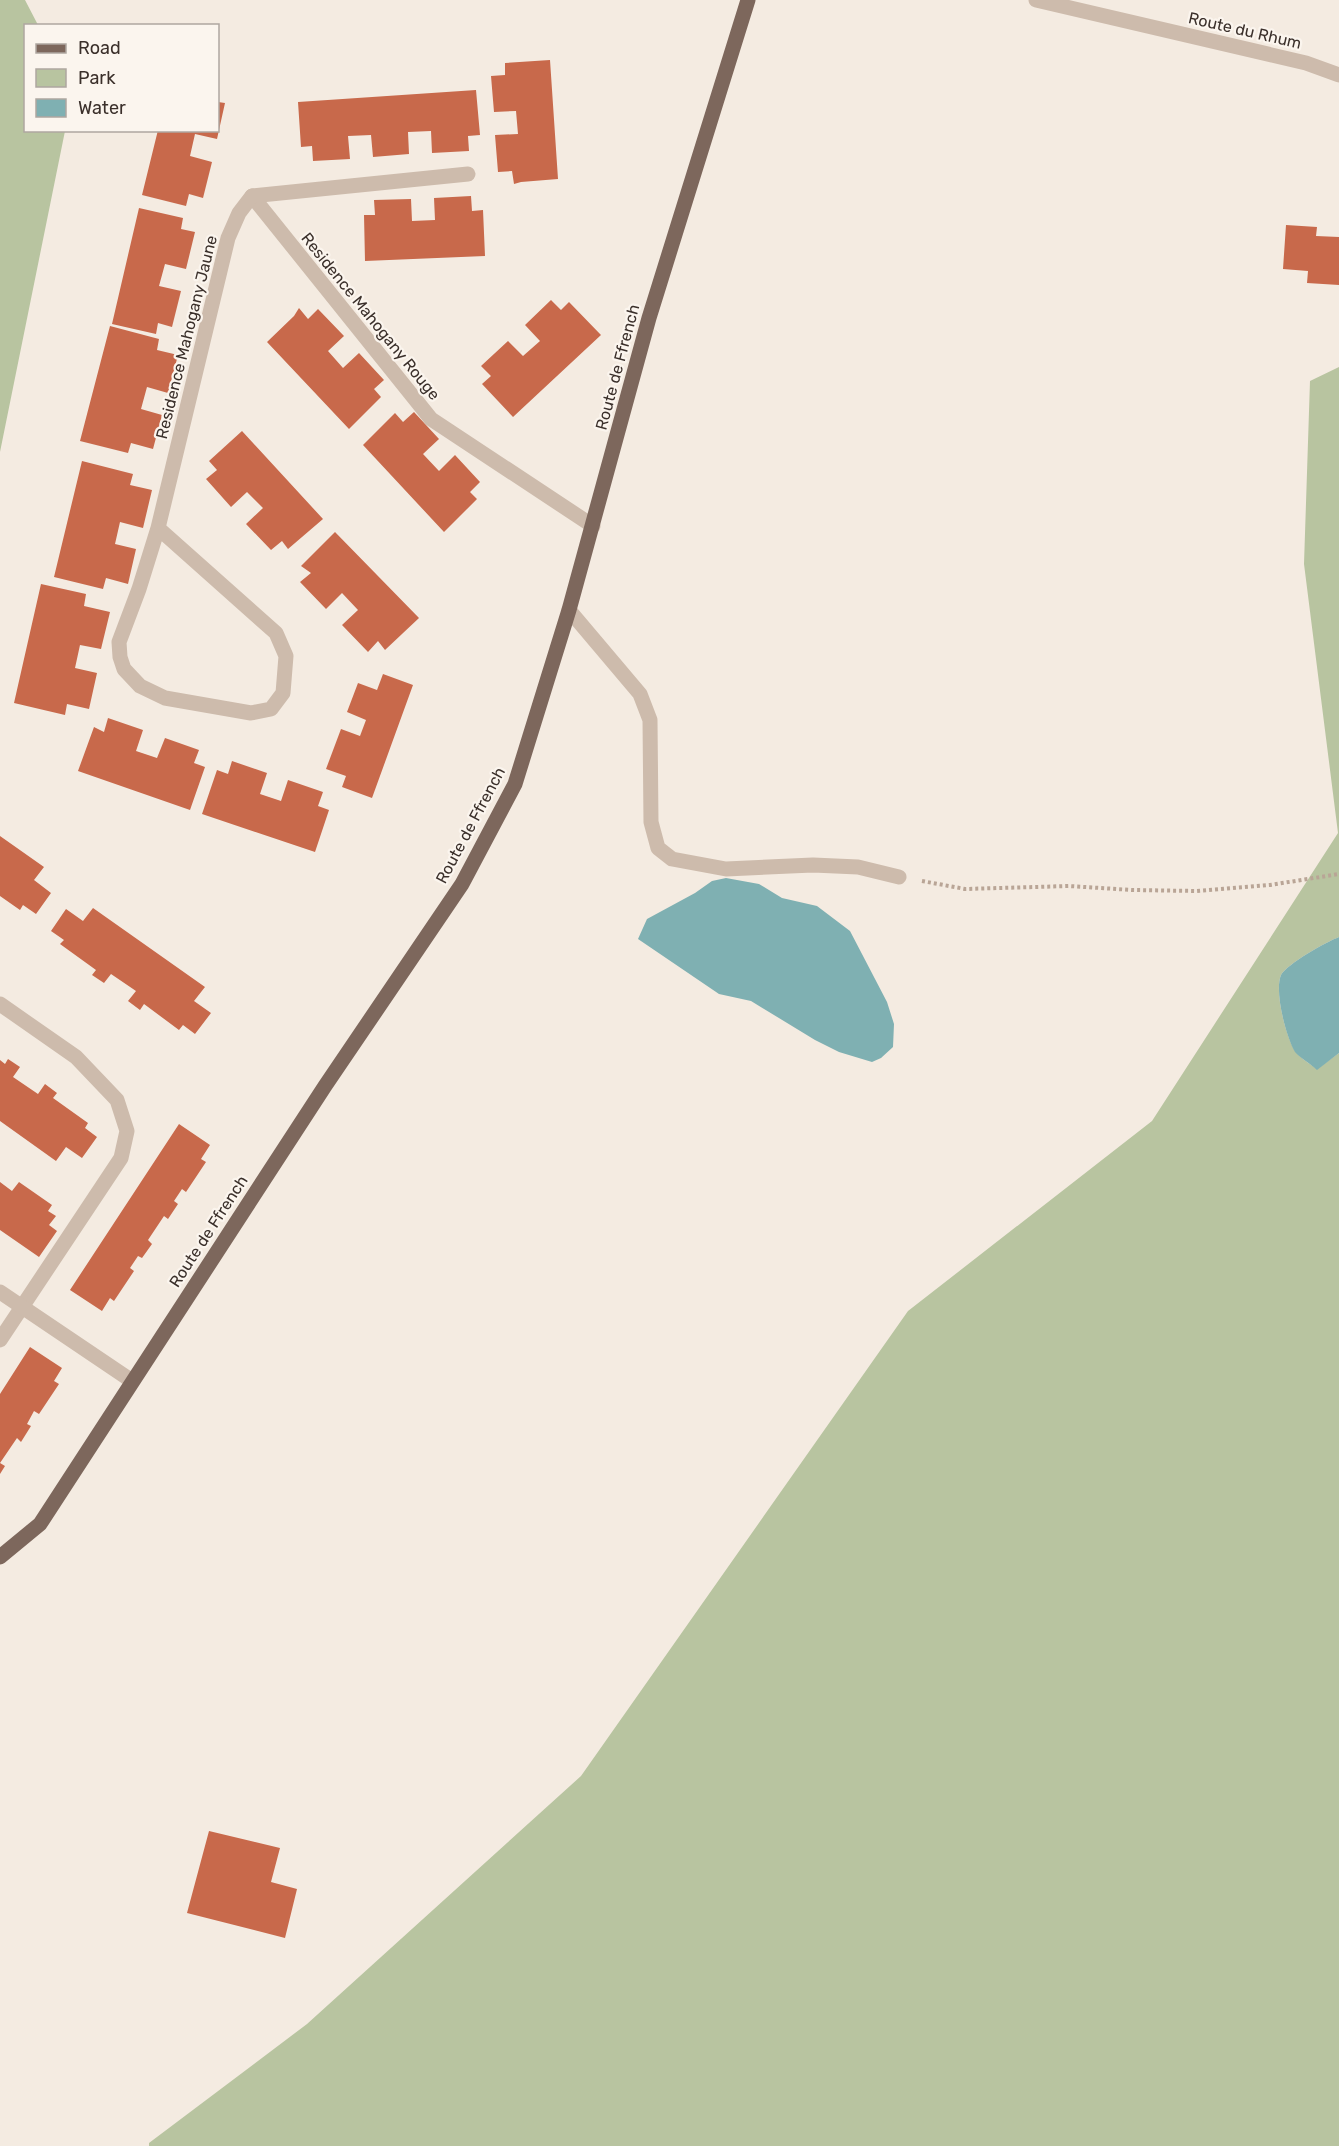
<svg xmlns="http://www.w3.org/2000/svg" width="1339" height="2146" font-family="Rubik,sans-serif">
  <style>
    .green { fill: #b8c4a0 }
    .water { fill: #7fb0b2 }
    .building { fill: #c8694b }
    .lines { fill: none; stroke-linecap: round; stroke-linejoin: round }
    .path { stroke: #b9a596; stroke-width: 4; stroke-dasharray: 3 3; stroke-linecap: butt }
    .minor { stroke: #cdbbac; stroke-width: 15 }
    .major { stroke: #7d675c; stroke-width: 15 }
    .labels { text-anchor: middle; stroke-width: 4.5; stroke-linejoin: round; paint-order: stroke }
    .street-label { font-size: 16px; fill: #3b302b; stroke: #fbf5ee }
  </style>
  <rect width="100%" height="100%" fill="#f4ebe1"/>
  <!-- green -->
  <g class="green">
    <polygon points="0,0 25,0 38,25 26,26 26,130 65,131 0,452"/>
    <path d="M1339,367v570c-13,5 -52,27 -58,38 -7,16 5,62 14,76 5,7 15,13 22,18l22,-16v1093h-1190v-3l158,-119 274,-248 327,-465 244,-190 186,-288 -34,-269 6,-183z"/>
  </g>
  <!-- water -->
  <g class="water">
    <polygon points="726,878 759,884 782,898 817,906 850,931 887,1002 894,1024 893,1047 881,1058 872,1062 839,1052 815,1040 751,1001 719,994 638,939 647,919 695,893 712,881"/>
    <path d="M1339,937v116l-22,17c-6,-6 -17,-12 -22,-18 -9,-15 -21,-61 -14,-77 6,-11 45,-33 58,-38z"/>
  </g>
  <!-- building -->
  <g class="building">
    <polygon points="550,60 558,179 521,182 514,184 512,171 498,172 495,135 518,134 516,111 494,112 491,76 505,75 505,63"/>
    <polygon points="476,90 480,135 468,136 469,151 432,153 431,131 408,132 409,154 373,157 371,135 348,136 350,159 313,161 312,146 301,147 298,102"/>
    <polygon points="218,102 225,103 217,139 195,134 190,156 212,162 203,198 189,194 186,206 142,195 158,130 218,130"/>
    <polygon points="471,196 472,211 483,210 485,256 365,261 364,215 375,215 374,200 411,199 412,221 435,220 434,198"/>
    <polygon points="139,208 183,218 181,229 195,232 186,269 165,264 159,286 181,291 172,327 158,323 156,334 112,324"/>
    <polygon points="1286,225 1317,227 1316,236 1339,237 1339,285 1307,283 1308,271 1283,269"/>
    <polygon points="551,300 561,310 569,302 601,335 513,417 482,384 491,376 481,366 508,341 523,356 540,341 525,325"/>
    <polygon points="299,308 308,319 318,309 344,336 328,351 343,368 359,353 384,380 374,389 381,397 349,429 267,342 294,316"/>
    <polygon points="110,326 159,339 157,350 178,355 168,393 147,387 141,409 162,415 153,449 131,443 128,453 80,441"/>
    <polygon points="414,412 439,439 423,454 439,471 455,455 480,482 470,492 477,499 444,532 363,445 395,413 403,422"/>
    <polygon points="242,431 323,519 288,549 282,541 271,550 246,524 263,508 247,492 231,507 206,479 217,470 209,461"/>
    <polygon points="82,461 133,474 130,485 152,490 143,528 120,522 115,544 136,549 128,584 106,578 103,589 54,577"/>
    <polygon points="335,532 419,618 385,650 378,641 368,652 342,625 358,610 342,593 326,609 300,582 311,573 301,566"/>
    <polygon points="41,584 86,594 84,606 110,612 101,649 80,645 75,668 97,673 89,709 67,704 65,715 14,703"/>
    <polygon points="383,674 413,685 372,798 342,787 346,776 326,769 341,729 360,736 366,720 347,712 358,683 377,690"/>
    <polygon points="108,718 143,730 136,751 157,758 165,738 199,750 194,763 205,767 190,810 78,771 94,727 104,732"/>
    <polygon points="232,761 267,773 260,794 281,801 288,780 323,792 318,806 329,810 315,852 202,814 217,770 228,774"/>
    <polygon points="0,836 44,867 34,880 51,893 36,914 23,905 20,910 0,896"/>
    <polygon points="93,908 205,987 194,1001 211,1013 195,1034 183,1025 179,1030 144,1004 140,1010 128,1001 136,991 111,974 104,983 92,975 96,970 60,944 64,940 51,931 66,909 83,921"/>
    <polygon points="8,1059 20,1067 13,1077 38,1094 45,1084 57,1093 53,1098 88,1123 85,1128 97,1137 82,1158 66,1147 56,1161 0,1121 0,1060 5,1064"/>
    <polygon points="179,1124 210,1145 201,1159 206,1162 186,1192 182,1189 174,1201 178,1204 168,1219 164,1216 148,1240 152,1244 142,1258 138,1256 130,1268 134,1271 114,1301 110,1298 102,1311 70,1290"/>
    <polygon points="0,1182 12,1191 19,1182 52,1205 48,1211 56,1216 49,1225 57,1231 39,1257 0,1230"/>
    <polygon points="30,1347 62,1368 54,1381 59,1384 39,1414 34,1411 27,1424 31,1426 21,1442 17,1438 0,1463 5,1466 0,1474 0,1394"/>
    <polygon points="209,1831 280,1848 271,1882 297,1889 285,1938 187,1913"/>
  </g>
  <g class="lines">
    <!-- path -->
    <polyline class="path" points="922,881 965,889 1069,886 1132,890 1197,891 1270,885 1339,874"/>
    <!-- minor -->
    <g class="minor">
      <polyline points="1036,0 1306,63 1339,75"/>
      <polyline points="252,196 431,419 593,526"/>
      <polyline points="158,528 276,633 286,656 283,693 271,709 251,713 165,698 140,686 124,669 120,657 119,642 139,589 158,528 228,238 239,213 252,196 468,174"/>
      <polyline points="569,610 640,694 650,720 651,822 658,848 672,859 726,869 813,865 858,867 899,877"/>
      <polyline points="0,1004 76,1057 117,1100 127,1131 121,1158 0,1340"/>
      <polyline points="0,1292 132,1381"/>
    </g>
    <!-- major -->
    <polyline class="major" points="0,1557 40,1524 325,1086 462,884 515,784 569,610 649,318 748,0"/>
  </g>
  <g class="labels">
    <!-- street labels -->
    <g class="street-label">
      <text transform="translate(1245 30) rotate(13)" y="6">Route du Rhum</text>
      <text transform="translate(371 316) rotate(51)" y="6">Residence Mahogany Rouge</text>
      <text transform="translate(186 337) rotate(-76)" y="6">Residence Mahogany Jaune</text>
      <text transform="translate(617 367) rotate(-75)" y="6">Route de Ffrench</text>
      <text transform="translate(470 825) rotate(-62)" y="6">Route de Ffrench</text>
      <text transform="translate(208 1231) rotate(-57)" y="6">Route de Ffrench</text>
    </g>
  </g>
  <!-- legend -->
  <rect x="24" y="24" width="195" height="108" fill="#fbf5ee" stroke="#aea6a0" stroke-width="1.5"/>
  <rect x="36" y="44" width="30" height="9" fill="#7d675c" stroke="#aea6a0" stroke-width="1.5"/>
  <text x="78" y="54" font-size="18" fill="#3b302b">Road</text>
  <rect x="36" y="69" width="30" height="18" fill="#b8c4a0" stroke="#aea6a0" stroke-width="1.5"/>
  <text x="78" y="84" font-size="18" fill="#3b302b">Park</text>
  <rect x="36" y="99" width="30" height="18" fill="#7fb0b2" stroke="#aea6a0" stroke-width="1.5"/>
  <text x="78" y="114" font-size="18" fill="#3b302b">Water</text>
</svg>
